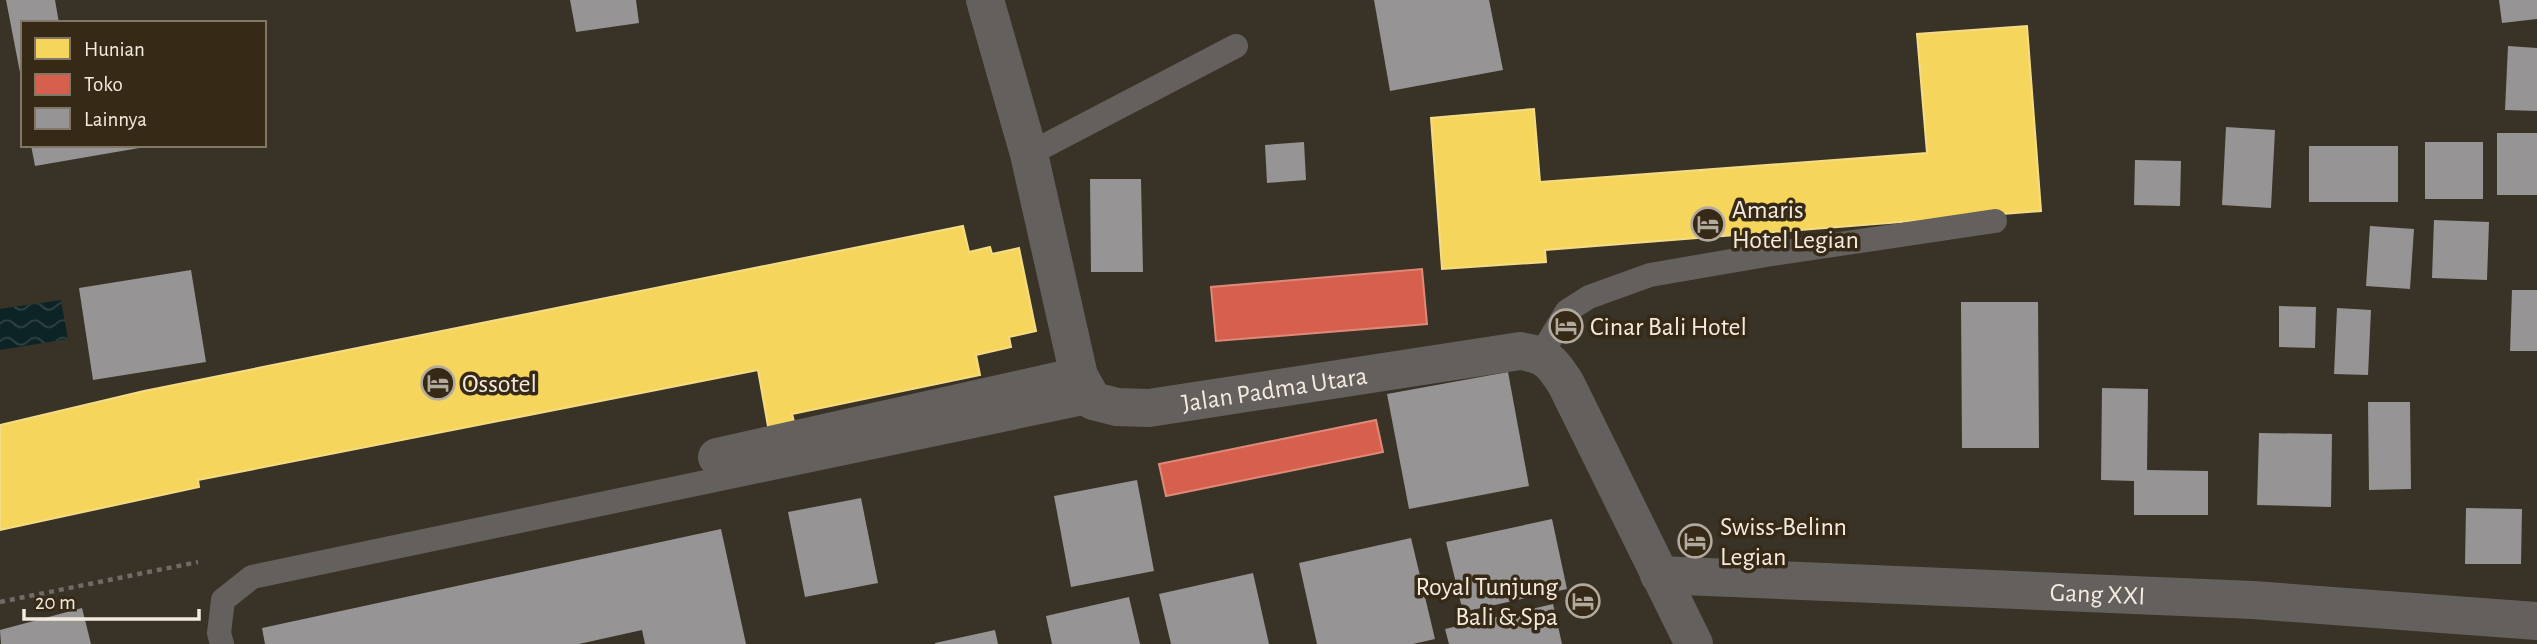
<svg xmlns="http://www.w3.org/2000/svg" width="2537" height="644" font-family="'Alegreya Sans',sans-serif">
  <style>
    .water { fill: url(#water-waves) }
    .homes { fill: #f6d55c; stroke: #f5dc84; stroke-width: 2 }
    .shops { fill: #d6604d; stroke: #df8a79; stroke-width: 2 }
    .building { fill: #969494 }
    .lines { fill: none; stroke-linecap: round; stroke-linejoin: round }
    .path { stroke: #6f6b67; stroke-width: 4.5; stroke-dasharray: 5 5; stroke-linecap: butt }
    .lane { stroke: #64605d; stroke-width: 24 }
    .street { stroke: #64605d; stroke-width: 38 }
    .labels { text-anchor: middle; stroke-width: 7; stroke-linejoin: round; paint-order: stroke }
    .poi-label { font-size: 26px; fill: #f4ebe0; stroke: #362916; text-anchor: start }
    .street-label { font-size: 26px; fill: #f4ebe0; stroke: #362916 }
  </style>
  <defs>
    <pattern id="water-waves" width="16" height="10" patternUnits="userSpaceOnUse" patternTransform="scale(1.75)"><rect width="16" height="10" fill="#0c2425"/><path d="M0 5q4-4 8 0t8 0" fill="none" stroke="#304444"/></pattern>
  </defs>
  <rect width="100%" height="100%" fill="#393227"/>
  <!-- water -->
  <polygon class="water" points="61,300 68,339 0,350 0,309"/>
  <!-- homes -->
  <g class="homes">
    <polygon points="2027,26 2041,211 1545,250 1546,262 1442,269 1431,118 1534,109 1540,182 1927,153 1917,34"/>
    <polygon points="963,226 969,252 990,247 992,254 1019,248 1036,331 1009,337 1011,347 976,355 980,375 792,414 798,437 771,443 758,370 198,480 199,487 0,530 0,425 144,391"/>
  </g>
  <!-- shops -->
  <g class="shops">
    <polygon points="1422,269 1427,324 1216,341 1211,287"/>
    <polygon points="1376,420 1383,452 1166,496 1159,464"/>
  </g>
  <!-- building -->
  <g class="building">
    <polygon points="6,0 55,0 59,23 23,23 23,88"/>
    <polygon points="570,0 636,0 639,23 576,32"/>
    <polygon points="1374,0 1489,0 1503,70 1390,91"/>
    <polygon points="2499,0 2537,0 2537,19 2502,23"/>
    <polygon points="2508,46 2537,48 2537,111 2505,110"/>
    <polygon points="2226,127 2275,130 2271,208 2222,205"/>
    <rect x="2497" y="133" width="40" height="62"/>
    <polygon points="1304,142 1306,180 1267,183 1265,145"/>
    <rect x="2425" y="142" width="58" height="57"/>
    <polygon points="31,145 145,145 145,147 35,166"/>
    <rect x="2309" y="146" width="89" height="56"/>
    <polygon points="2135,160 2181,161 2180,206 2134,205"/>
    <polygon points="1090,179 1141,179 1143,272 1091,272"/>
    <polygon points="2434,220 2489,222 2487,280 2432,278"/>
    <polygon points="2370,226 2414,229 2410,289 2366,286"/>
    <polygon points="191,270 206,362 93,380 79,288"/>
    <polygon points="2512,290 2537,290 2537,351 2510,351"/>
    <polygon points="1961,302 2038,302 2039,448 1962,448"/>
    <polygon points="2279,306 2316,307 2315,348 2279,347"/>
    <polygon points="2337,308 2371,310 2368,375 2334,374"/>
    <polygon points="1508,372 1529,486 1409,509 1387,394"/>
    <polygon points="2102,388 2148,389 2147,470 2208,471 2208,515 2134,515 2134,481 2101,480"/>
    <polygon points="2368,402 2410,402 2411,489 2369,490"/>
    <polygon points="2259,433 2332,434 2331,507 2257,505"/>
    <polygon points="1137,480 1154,571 1071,587 1054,496"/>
    <polygon points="861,498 878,583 805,597 788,512"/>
    <polygon points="2466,508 2522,509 2521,564 2465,564"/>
    <polygon points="1552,519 1567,589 1463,612 1446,542"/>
    <polygon points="721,529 746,644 645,644 642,630 579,644 265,644 262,628"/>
    <polygon points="1411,538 1435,639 1413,644 1317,644 1299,563"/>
    <polygon points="1253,573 1269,644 1171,644 1159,594"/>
    <polygon points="1129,597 1140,644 1052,644 1046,616"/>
    <polygon points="1553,604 1562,644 1449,644 1445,629"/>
    <polygon points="82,608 91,644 1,644 0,630"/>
    <polygon points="995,630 998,644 935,644 935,643"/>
  </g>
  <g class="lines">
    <!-- path -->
    <polyline class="path" points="0,602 198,562"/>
    <!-- lane -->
    <g class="lane">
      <polyline points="1029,154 1236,46"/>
      <polyline points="1541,354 1567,311 1589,297 1650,275 1766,255 1995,221"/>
      <polyline points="222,644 219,633 223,600 252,577 1093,401"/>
    </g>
    <!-- street -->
    <g class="street">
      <path id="s1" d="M985,0l44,154 50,222 14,25 24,6 32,1 371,-57c27,4 32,11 46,33l128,260"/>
      <polyline points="717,457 1079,376"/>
      <path id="s2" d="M1659,575l594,25 284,21"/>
    </g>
  </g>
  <!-- icons -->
  <defs>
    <symbol id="hotel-ring" viewBox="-11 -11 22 22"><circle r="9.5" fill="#362916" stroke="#b3aa9f" stroke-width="1.5"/><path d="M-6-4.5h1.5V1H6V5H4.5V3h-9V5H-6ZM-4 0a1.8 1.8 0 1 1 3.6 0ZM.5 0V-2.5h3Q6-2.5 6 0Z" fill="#b3aa9f"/></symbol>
  </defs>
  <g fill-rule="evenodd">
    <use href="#hotel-ring" x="1689" y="205" width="38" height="38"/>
    <use href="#hotel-ring" x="1547" y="307" width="38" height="38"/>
    <use href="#hotel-ring" x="419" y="364" width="38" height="38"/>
    <use href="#hotel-ring" x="1676" y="522" width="38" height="38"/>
    <use href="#hotel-ring" x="1564" y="582" width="38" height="38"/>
  </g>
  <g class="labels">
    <!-- poi labels -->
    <g class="poi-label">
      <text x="1732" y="218">Amaris<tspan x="1732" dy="30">Hotel Legian</tspan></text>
      <text x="1590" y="335">Cinar Bali Hotel</text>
      <text x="462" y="392">Ossotel</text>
      <text x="1720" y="535">Swiss-Belinn<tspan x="1720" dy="30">Legian</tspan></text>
      <text x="1558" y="595" text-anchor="end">Royal Tunjung<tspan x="1558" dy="30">Bali &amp; Spa</tspan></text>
    </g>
    <!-- street labels -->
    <g class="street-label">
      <text dy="9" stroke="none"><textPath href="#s1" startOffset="600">Jalan Padma Utara</textPath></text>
      <text dy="9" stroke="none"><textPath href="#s2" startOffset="439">Gang XXI</textPath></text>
    </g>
  </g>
  <!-- legend -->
  <rect x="21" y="21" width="245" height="126" fill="#362916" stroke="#827767" stroke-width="2"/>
  <rect x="35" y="38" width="35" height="21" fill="#f6d55c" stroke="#827767" stroke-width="2"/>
  <text x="84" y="56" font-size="21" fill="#f4ebe0">Hunian</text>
  <rect x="35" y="74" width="35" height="21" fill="#d6604d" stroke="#827767" stroke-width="2"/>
  <text x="84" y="91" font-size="21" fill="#f4ebe0">Toko</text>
  <rect x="35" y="108" width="35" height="21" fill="#969494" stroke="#827767" stroke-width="2"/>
  <text x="84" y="126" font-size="21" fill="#f4ebe0">Lainnya</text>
  <!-- scale -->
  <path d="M24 609v10h175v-10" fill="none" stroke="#f4ebe0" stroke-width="3.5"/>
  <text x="35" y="609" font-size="21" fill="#f4ebe0" stroke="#362916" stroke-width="5" paint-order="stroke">20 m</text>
</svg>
